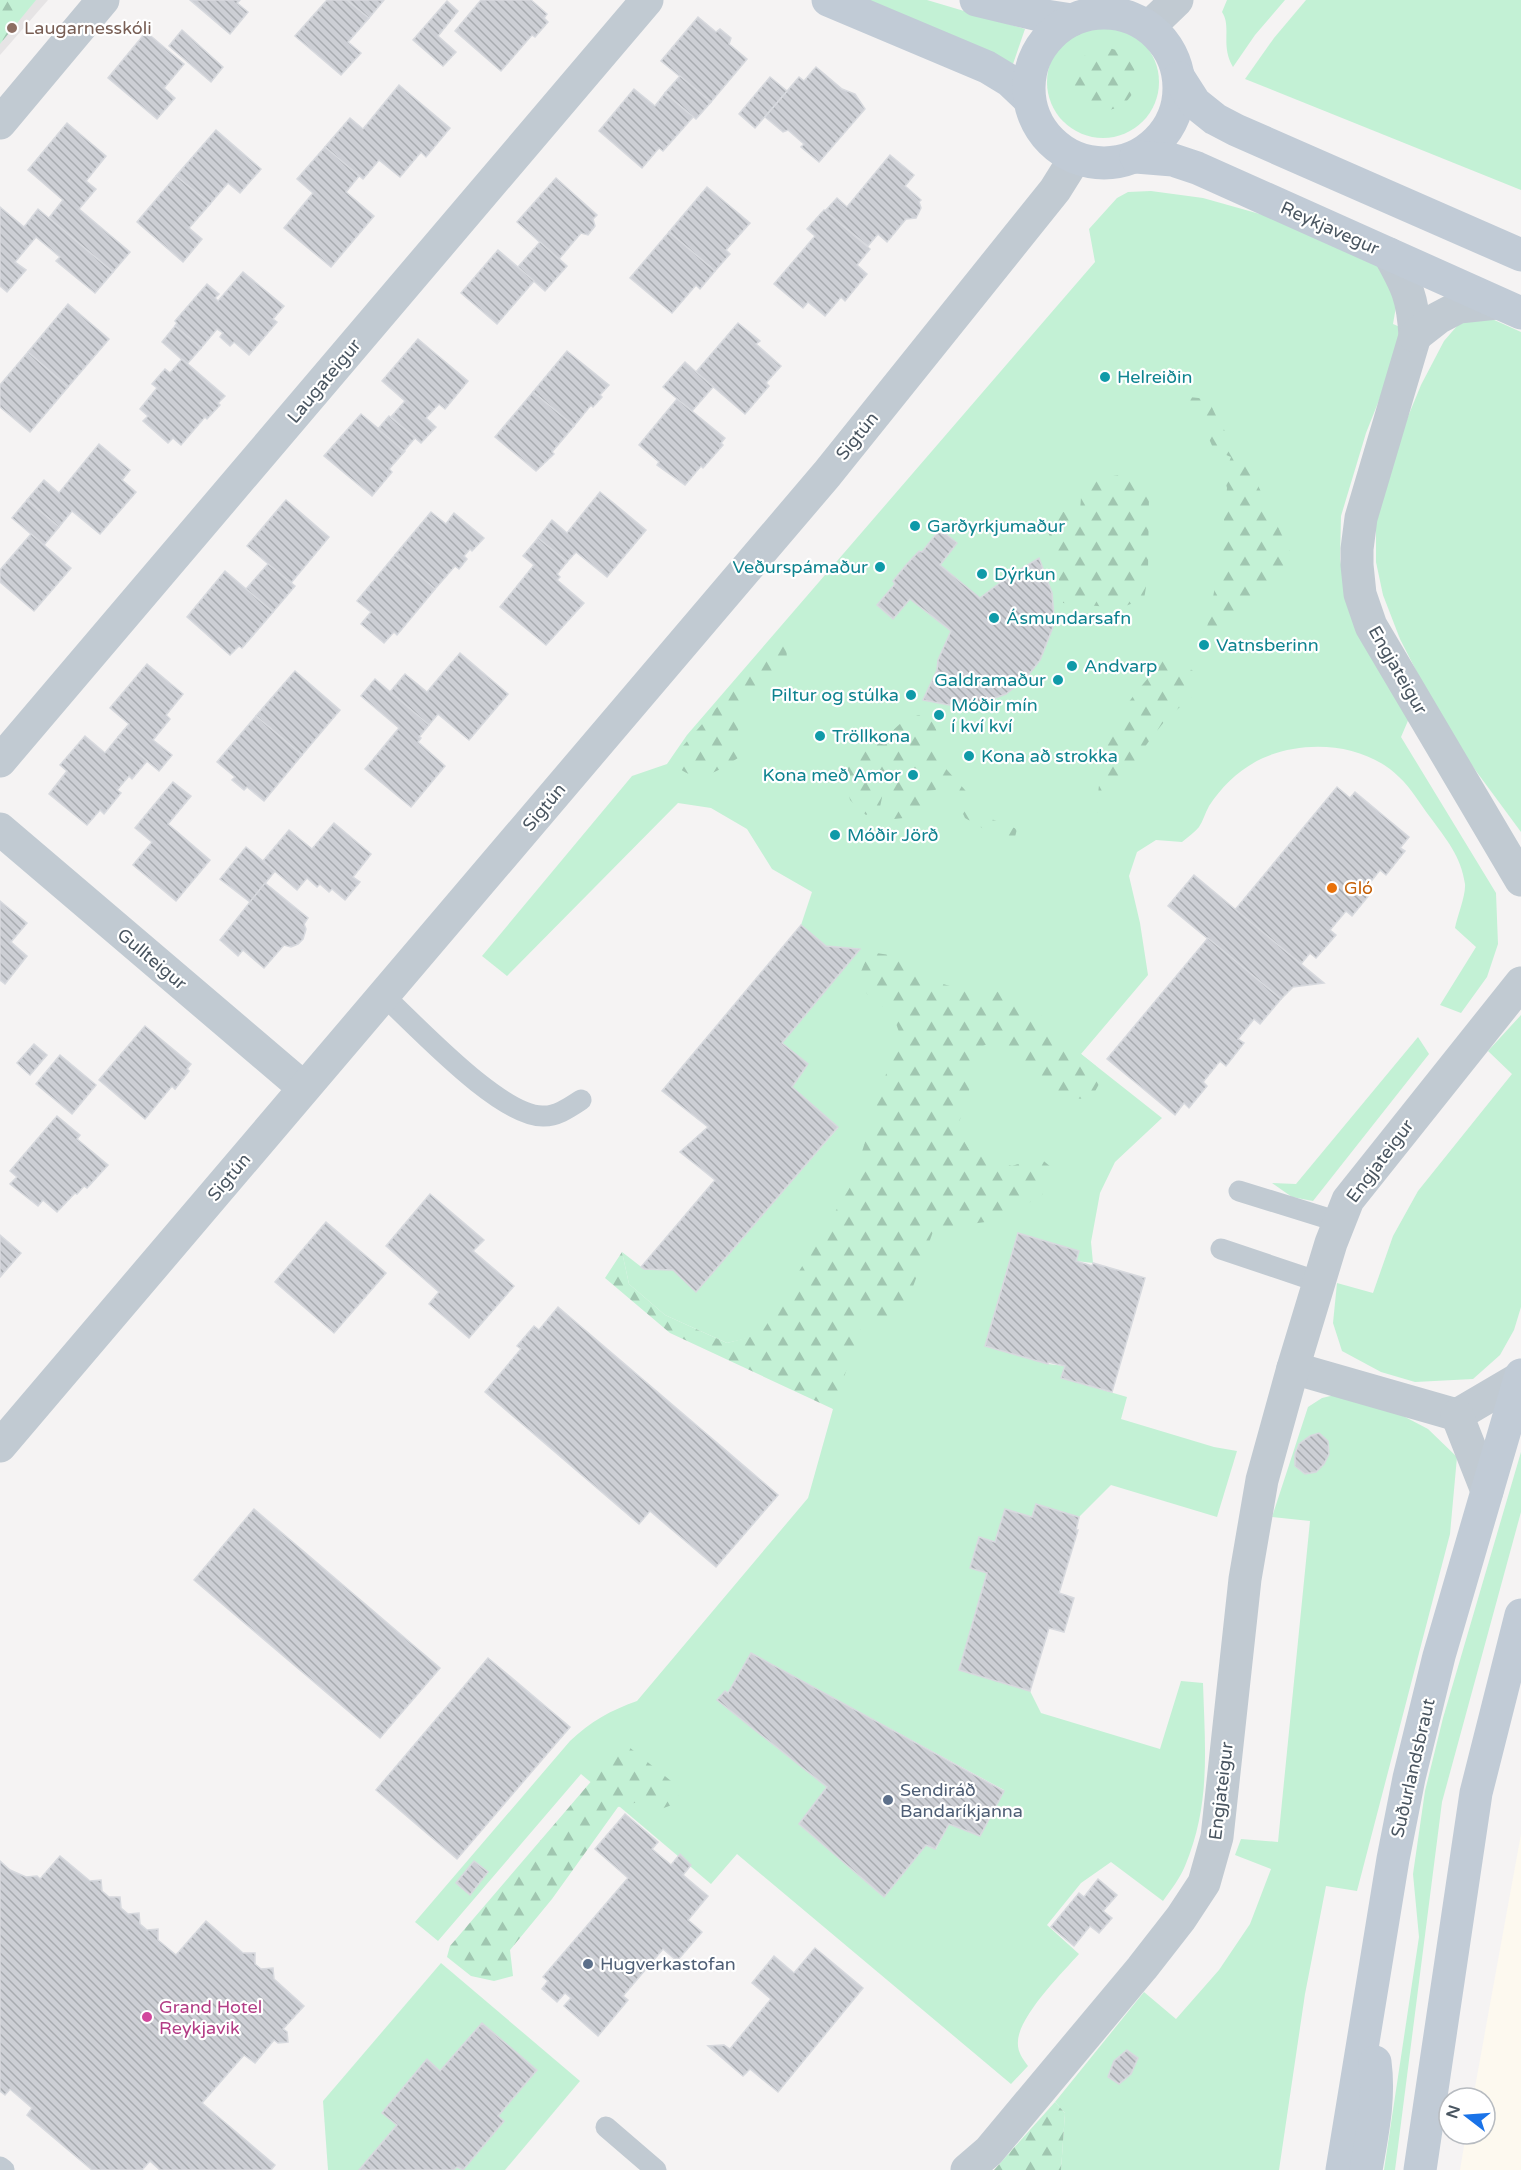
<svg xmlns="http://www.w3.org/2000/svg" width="1521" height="2170" font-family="'Varela Round',sans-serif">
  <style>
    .commercial { fill: #fdf9ef }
    .education { fill: #e6e4e5 }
    .green { fill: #c3f1d5; fill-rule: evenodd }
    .forest { fill: url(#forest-firs) }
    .building { fill: url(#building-back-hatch); stroke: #d7d9de; stroke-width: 1.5 }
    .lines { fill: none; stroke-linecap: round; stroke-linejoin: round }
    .lane { stroke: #c1cad2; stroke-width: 21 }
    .street { stroke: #c1cad2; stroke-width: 33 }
    .secondary { stroke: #c1cbd6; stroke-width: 33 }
    .education-dot { fill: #8d6e63; stroke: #fff; stroke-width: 2 }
    .culture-dot { fill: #0f9aa8; stroke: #fff; stroke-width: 2 }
    .food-dot { fill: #e8710a; stroke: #fff; stroke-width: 2 }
    .service-dot { fill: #5c6f8a; stroke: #fff; stroke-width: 2 }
    .hotel-dot { fill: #d1479c; stroke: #fff; stroke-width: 2 }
    .labels { text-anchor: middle; stroke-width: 4.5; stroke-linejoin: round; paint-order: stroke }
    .education-label { font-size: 18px; fill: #785e54; stroke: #fff; text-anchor: start }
    .street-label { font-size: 18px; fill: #4a5661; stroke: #fff }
    .culture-label { font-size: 18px; fill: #0d838f; stroke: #fff; text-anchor: start }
    .food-label { font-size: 18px; fill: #c56008; stroke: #fff; text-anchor: start }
    .service-label { font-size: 18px; fill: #4e5e75; stroke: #fff; text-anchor: start }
    .hotel-label { font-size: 18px; fill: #b23c85; stroke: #fff; text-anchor: start }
  </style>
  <defs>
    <pattern id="forest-firs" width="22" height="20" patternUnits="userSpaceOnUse" patternTransform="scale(1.5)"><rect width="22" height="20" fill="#c3f1d5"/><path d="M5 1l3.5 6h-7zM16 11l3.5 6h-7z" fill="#a0c6b0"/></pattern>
    <pattern id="building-back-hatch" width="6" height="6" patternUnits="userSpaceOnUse" patternTransform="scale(1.5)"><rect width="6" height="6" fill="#cdcfd5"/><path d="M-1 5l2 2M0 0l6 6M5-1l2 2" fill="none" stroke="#a8abb0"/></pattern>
  </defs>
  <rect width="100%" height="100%" fill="#f5f3f3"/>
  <!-- commercial -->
  <polygon class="commercial" points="1521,1834 1521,2170 1460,2170 1466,2134 1485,2134 1485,2098 1473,2098"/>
  <!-- education -->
  <polygon class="education" points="0,0 48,0 0,55"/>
  <!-- green -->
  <g class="green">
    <polygon points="864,0 927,0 1025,29 1013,64"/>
    <path d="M1227,0h58l-30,35 -22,32c-13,-22 -1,-40 -11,-55z"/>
    <polygon points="1306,0 1521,0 1521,190 1245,79 1274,38"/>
    <circle cx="1103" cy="82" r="56"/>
    <path d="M1151,191l52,7 64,18 114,50 16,35 -4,23 14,6 -41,103 -25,83 -1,43 10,54 60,103 -9,21 95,156 2,51 -11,33 -26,36 -21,-8 36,-58 -21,-19c2,-11 11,-33 10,-44 -4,-28 -19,-45 -35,-67 -10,-13 -19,-29 -31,-40 -34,-34 -94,-38 -136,-19 -22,10 -41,28 -54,48 -4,7 -6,15 -10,21 -4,5 -11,10 -17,15l-26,-2 -19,12 -8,24 11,47 8,52 -67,79 81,64 -47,44 -15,31 -9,49 2,21 -17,-2 3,-10 -61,-18 -33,113 63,18 17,2 -3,12 65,19 -6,22 93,28 23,4 -20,66 -106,-32 -32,32 -43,-12 -4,12 -26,-8 -11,33 -16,-4 8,35 -28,97 71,21 11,22 119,36 21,-68 22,2c2,65 8,121 -18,183 -5,12 -14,24 -22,35l-52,-39 -30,21 -34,42 32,29c-17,19 -60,62 -61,87 -1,10 4,17 10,25l-17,18 -274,-230 -26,30 -130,-110 -143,167 -23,-19 155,-181c20,-19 41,-31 67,-40l171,-203 25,-89 -72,-74 -34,8 -62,-28 -36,-31 -7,-32 22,17 29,1 23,22 142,-164 -46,-41 16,-23 -26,-21 77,-94 -33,-3 -25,-21 11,-33 -40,-23 -25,-40 -36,-21 -33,-5 -171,173 -25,-20 150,-180 35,-12 20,-29 408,-473 -6,-33 28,-31 11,-6zM752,1654l252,136 -24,46 -31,-12 -13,25 -10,-4 -43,51 -84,-72 28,-37 -110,-87 8,-9 3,2z"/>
    <polygon points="1481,314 1521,332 1521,832 1448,733 1400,639 1383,595 1376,562 1376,521 1393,453 1421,385 1444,341 1464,318"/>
    <polygon points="1521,1015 1521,1307 1514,1330 1500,1355 1473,1379 1415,1382 1381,1372 1342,1351 1333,1323 1337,1283 1373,1293 1393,1236 1418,1191 1512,1074 1488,1051"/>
    <polygon points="1418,1037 1429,1054 1313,1201 1292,1197 1272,1183 1296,1184"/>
    <polygon points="1339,1394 1388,1408 1428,1429 1457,1457 1450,1534 1357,1891 1326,1886 1305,1994 1279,2170 1061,2170 1065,2113 1055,2102 1144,1992 1176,2019 1219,1970 1250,1924 1271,1869 1235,1855 1241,1839 1278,1842 1310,1521 1272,1517 1308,1407 1322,1398"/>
    <polygon points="1521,1452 1521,1512 1442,1802 1395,2170 1384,2170 1419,1937 1413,1874 1425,1791 1443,1718"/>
    <polygon points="441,1963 580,2081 505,2170 328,2170 323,2101"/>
  </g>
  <!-- forest -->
  <g class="forest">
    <polygon points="0,0 36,0 0,44"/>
    <circle cx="1105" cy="79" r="31"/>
    <polygon points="1189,397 1208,399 1219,422 1250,469 1293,558 1286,569 1270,583 1218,637 1206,632 1220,562 1227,488 1224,476 1231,457 1214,450 1206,432 1205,420 1187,419"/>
    <polygon points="1137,472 1149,493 1148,575 1144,599 1120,608 1063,603 1057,568 1058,556 1047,530 1055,511 1072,513 1080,511 1082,484 1113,476"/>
    <path d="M775,641l11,3 1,15 -15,25 -21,16 -10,18 -6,26 3,14c-23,14 -38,28 -62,8l6,-19z"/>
    <path d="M1167,655l9,3 7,10 9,2 7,9 -8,19 -23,19 -16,20 -55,76c1,-34 7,-73 26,-103 13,-19 30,-37 44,-55z"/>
    <polygon points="918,715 932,717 941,745 939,761 965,790 981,815 1017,829 1015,837 989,832 965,818 948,782 935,790 919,792 922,810 913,817 894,819 897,795 884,788 880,807 866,815 850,800 844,767 855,751 882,740 901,723"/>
    <polygon points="869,952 890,955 923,978 960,989 1004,992 1040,1014 1081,1054 1096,1066 1099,1084 1091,1099 1062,1098 998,1039 983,1046 957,1129 971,1153 1012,1166 1039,1157 1052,1168 1042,1195 1000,1220 934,1229 903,1314 882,1321 865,1316 833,1409 670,1333 605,1278 622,1252 629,1284 665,1315 727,1343 761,1334 852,1184 899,1032 893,1015 867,994 860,974"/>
    <polygon points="624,1743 676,1785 680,1802 661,1809 638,1802 618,1807 552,1899 510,1950 513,1976 494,1981 471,1976 447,1957 450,1946"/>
    <polygon points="1055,2102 1065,2113 1061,2170 994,2170"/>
  </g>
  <!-- building -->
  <g class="building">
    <polygon points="190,0 240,0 237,3 248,12 230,34"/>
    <polygon points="327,0 347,0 369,18 348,42 361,53 341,75 295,36"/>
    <polygon points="347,0 384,0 369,18"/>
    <polygon points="481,0 531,0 547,14 544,18 548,22 535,37 532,35 501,71 455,31"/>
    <polygon points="447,1 458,11 438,36 456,52 443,66 413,40"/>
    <polygon points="698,17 716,32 720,29 731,38 729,44 747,59 711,102 661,61"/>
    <polygon points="182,30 223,67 211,82 169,46"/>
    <polygon points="146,32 184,64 164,88 175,98 157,119 108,78"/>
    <polygon points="816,67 842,89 855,94 865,109 819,162 801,147 804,144 788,130 783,132 765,117 799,77 804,81"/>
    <polygon points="680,76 711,102 696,119 665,93"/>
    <polygon points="770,77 787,91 755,128 739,114"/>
    <polygon points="399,85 450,128 426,157 421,152 400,177 379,160 363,179 325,147 350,118 363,129"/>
    <polygon points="634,89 655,106 665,93 693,117 663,151 659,148 642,168 599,131"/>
    <polygon points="67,123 106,156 86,181 96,189 79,209 130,252 113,272 49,218 63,200 28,170"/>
    <polygon points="216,130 261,169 240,193 228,183 210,204 176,176"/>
    <polygon points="325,147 359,176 346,192 374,216 331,267 284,228 313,193 297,179"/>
    <polygon points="890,155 914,175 905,186 921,200 919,202 921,208 916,218 906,219 887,242 878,234 868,246 825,211 837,198 847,207"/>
    <polygon points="176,176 210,204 189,228 202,239 183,262 137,222"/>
    <polygon points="556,178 597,215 593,219 595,226 588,235 581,233 559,259 517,222"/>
    <polygon points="707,187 750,223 726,250 730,254 715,271 669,232"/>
    <polygon points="0,207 24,227 38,209 113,272 95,293 56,261 60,257 36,237 15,262 26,270 7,292 0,286"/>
    <polygon points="824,210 870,249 857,265 867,274 845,301 841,297 825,316 808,302 803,308 774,284 815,236 807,229"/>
    <polygon points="669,232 715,271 700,289 696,285 672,313 630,278"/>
    <polygon points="540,242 567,266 545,291 518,267"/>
    <polygon points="498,250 534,281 497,324 461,293"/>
    <polygon points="243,272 284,306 273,319 277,322 249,355 234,342 230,346 220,337 223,333 217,329 201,348 175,326 177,323 175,321 207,284 219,294 215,298 218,301"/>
    <polygon points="68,304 109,339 68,387 28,352"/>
    <polygon points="738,323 760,341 756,344 781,366 766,383 769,386 745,414 696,372"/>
    <polygon points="175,326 201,348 187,364 162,342"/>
    <polygon points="418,339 468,381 445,409 439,404 426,418 436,427 421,443 391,417 405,401 382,381"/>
    <polygon points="567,351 609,385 600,395 602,397 593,407 591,405 574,426 533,392"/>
    <polygon points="28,352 68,387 30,432 0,407 0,385"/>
    <polygon points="182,359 225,396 218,403 220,405 207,419 205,417 181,445 173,438 168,443 143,421 148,416 140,409 157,388 152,384 165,369 170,373"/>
    <polygon points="685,362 713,387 692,411 663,387"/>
    <polygon points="533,392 574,426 552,452 554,454 536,471 495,437"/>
    <polygon points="677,399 725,438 721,443 723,445 703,468 701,466 685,485 657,465 659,462 639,445"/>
    <polygon points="361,414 405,451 389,469 392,472 372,496 324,456"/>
    <polygon points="389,416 415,438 404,451 378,429"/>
    <polygon points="99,444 130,470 122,480 136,492 100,534 72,511 59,527 27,500 44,480 59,493"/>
    <polygon points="600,492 646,530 607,577 576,552 567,562 538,538 552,520 567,533"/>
    <polygon points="27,500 59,527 44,545 12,518"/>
    <polygon points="286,500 329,537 291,583 247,546"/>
    <polygon points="431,512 446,524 454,513 484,538 472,551 470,549 464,556 467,559 459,569 455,566 435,589 395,555"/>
    <polygon points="940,529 957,543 940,565 980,598 1006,578 1039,558 1052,593 1054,617 1053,627 1040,660 1026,678 1006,694 981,703 949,705 923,700 937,670 938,660 951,631 910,599 893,619 877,605 895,584 893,581 907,564 919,551 922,552"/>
    <polygon points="31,534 71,568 34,611 0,582 0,570"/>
    <polygon points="538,538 567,562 557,574 560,577 557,580 584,603 546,645 500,607 534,565 523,556"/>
    <polygon points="395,555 435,589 397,635 394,632 384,643 361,624 371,612 357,601"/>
    <polygon points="268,564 295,586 273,612 246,589"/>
    <polygon points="225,571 273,612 242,648 239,646 230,655 187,617"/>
    <polygon points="460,653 508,694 469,740 438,714 429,725 390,692 405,674 427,692"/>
    <polygon points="147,664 183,694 166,715 170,719 153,740 172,755 159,771 118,737 129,724 110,708"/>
    <polygon points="295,671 340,710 302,755 256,716"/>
    <polygon points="375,679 429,725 419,737 421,738 418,742 445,766 411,807 365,769 399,728 361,696"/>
    <polygon points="256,716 302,755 264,801 247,787 244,790 232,780 235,777 217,762"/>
    <polygon points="85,736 105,753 118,737 147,761 132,779 129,776 117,790 121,793 104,814 100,810 87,825 49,794 67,771 60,765"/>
    <polygon points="173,782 191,796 168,824 210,860 176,901 133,865 152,842 135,828"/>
    <polygon points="1337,787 1350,798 1355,792 1409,837 1400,848 1405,851 1386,875 1380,870 1365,889 1370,894 1352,916 1346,911 1330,930 1336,935 1316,958 1310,953 1301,964 1235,910"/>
    <polygon points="334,823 371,854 353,877 360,882 345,900 332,889 329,892 320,884 317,887 307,878 297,890 263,861 289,830 312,849"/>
    <polygon points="246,847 275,871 250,902 220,879"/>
    <polygon points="1194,875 1301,964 1324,983 1293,987 1281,999 1168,906"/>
    <polygon points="265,883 308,918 304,924 306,929 303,939 298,944 291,947 284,945 264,968 243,950 238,956 220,940"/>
    <polygon points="0,901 27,923 11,942 27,956 5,984 0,980"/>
    <polygon points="801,925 826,946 860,949 782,1043 808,1064 792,1087 838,1127 696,1292 673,1270 644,1269 641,1267 715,1180 680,1152 708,1127 662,1091"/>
    <polygon points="1208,938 1281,999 1260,1024 1254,1019 1238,1039 1244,1043 1226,1066 1220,1061 1203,1082 1207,1086 1189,1108 1184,1103 1175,1115 1107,1059"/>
    <polygon points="145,1026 191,1064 187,1069 189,1071 175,1089 172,1086 145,1119 99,1080"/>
    <polygon points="34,1044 47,1055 30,1075 17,1063"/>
    <polygon points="60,1055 96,1085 72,1114 36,1084"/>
    <polygon points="57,1116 80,1135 77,1139 108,1165 87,1188 84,1186 77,1194 75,1193 57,1212 43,1200 38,1206 10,1184 17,1177 10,1171"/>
    <polygon points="430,1194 484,1240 473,1251 514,1286 469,1338 429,1304 439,1292 386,1246"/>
    <polygon points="326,1222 386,1273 334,1333 275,1282"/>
    <polygon points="1018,1233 1079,1251 1076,1261 1092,1266 1093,1263 1145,1278 1112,1392 1061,1378 1065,1366 1048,1362 1048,1364 985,1346"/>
    <polygon points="0,1235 21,1253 0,1277"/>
    <polygon points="558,1307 778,1495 716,1567 650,1511 639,1524 485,1392 521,1349 517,1346 534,1326 539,1330"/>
    <polygon points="1319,1433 1328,1441 1329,1454 1324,1464 1316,1472 1305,1474 1295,1466 1295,1454 1299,1444 1310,1436"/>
    <polygon points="1036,1504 1079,1517 1076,1530 1078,1530 1059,1593 1074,1598 1064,1632 1049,1628 1030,1691 959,1670 987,1573 970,1568 979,1537 995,1542 1005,1509 1032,1517"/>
    <polygon points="254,1509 440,1668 380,1738 194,1580"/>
    <polygon points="751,1653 1004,1791 980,1836 949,1824 935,1849 926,1845 884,1897 799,1824 827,1787 717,1700 725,1691 728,1693"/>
    <polygon points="488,1658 570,1727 457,1859 376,1790"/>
    <polygon points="625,1814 658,1842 652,1849 671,1865 680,1854 691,1865 683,1875 708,1896 688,1920 702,1932 677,1961 663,1949 623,1996 628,2000 598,2036 564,2006 571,1998 565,1993 557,2002 542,1989 548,1981 543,1977 628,1878 595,1849"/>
    <polygon points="60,1856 90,1881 101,1880 102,1891 109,1897 120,1897 121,1908 128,1914 139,1913 140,1924 147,1930 158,1929 158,1940 176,1955 206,1921 243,1953 255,1953 255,1964 261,1969 273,1968 274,1979 304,2006 283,2029 287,2032 288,2042 278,2043 274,2040 255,2063 244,2055 202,2103 275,2165 271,2170 160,2170 150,2161 142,2170 92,2170 27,2115 32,2108 10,2089 5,2095 0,2091 0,1861 10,1870 26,1877 37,1876 40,1879"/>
    <polygon points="474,1861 488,1872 470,1895 456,1883"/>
    <polygon points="1098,1879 1117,1895 1103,1911 1112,1918 1099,1933 1090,1926 1074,1946 1051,1927 1079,1893 1084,1897"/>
    <polygon points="815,1948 863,1988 778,2092 750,2069 743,2076 708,2046 724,2045 730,2049 771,1999 752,1983 774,1956 794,1973"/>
    <polygon points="482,2023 537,2070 498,2116 504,2121 463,2170 457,2167 454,2170 359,2170 397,2125 382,2113 427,2059 440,2071"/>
    <polygon points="1127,2050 1138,2058 1131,2074 1119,2084 1108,2077 1114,2061"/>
  </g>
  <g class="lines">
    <!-- lane -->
    <g class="lane">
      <path d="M383,995c33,30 118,123 161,121 14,0 26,-9 37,-16"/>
      <polyline points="1239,1191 1339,1222"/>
      <polyline points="1221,1249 1319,1282"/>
      <polyline points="606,2127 656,2170"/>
      <polyline points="0,2167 4,2170"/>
    </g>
    <!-- street -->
    <g class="street">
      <polyline points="1149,27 1177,0"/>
      <polyline points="0,123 103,0"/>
      <path d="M1389,254c18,32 24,44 26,82l-54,182 -4,31v16l3,29 11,32 150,254"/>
      <polyline points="1415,336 1438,318 1459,307 1497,303"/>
      <polyline points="0,761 647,0"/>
      <polyline points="0,829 304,1088"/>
      <polyline points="1293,1368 1457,1415 1520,1378"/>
      <polyline points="1457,1415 1487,1491"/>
      <polyline points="0,1446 827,474 1055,190 1075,158"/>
      <polyline points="967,2170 989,2151 1142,1968 1181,1918 1204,1883 1217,1837 1245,1579 1262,1480 1293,1368 1331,1243 1348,1200 1521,983"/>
    </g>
    <!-- secondary -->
    <g class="secondary">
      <polyline points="828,0 987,67 1010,81 1029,99"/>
      <polyline points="976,0 1039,15 1072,20"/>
      <circle cx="1104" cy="88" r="75"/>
      <polyline points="1179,78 1195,103 1215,119 1236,130 1521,255"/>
      <polyline points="1136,157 1173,160 1197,168 1521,313"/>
      <polyline points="1342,2170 1393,1859 1409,1778 1439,1656 1521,1375"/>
      <path d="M1366,2170c6,-36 14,-71 9,-108"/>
      <polyline points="1420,2170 1476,1793 1521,1615"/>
    </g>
  </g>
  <!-- markers -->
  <circle class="education-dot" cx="12" cy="28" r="6"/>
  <g class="culture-dot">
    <circle cx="1105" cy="377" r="6"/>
    <circle cx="915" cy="526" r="6"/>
    <circle cx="880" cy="567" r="6"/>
    <circle cx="982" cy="574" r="6"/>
    <circle cx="994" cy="618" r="6"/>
    <circle cx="1204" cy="645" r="6"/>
    <circle cx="1072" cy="666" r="6"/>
    <circle cx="1058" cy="680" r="6"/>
    <circle cx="911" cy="695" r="6"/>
    <circle cx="939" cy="715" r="6"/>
    <circle cx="820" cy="736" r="6"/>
    <circle cx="969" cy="756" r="6"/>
    <circle cx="913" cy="775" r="6"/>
    <circle cx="835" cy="835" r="6"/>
  </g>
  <circle class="food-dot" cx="1332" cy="888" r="6"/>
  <g class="service-dot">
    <circle cx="888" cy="1800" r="6"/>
    <circle cx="588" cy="1964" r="6"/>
  </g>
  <circle class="hotel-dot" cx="147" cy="2017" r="6"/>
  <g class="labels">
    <!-- education labels -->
    <g class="education-label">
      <text x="24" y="34">Laugarnesskóli</text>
    </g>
    <!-- street labels -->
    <g class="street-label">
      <text transform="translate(1330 228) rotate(24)" y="6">Reykjavegur</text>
      <text transform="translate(324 381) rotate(-50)" y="6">Laugateigur</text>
      <text transform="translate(857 436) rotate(-51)" y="6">Sigtún</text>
      <text transform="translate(1398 670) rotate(60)" y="6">Engjateigur</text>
      <text transform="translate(544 807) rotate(-50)" y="6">Sigtún</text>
      <text transform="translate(152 959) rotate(40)" y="6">Gullteigur</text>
      <text transform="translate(1380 1161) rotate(-53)" y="6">Engjateigur</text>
      <text transform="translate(229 1177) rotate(-50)" y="6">Sigtún</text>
      <text transform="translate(1413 1768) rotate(-77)" y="6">Suðurlandsbraut</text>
      <text transform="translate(1221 1791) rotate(-83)" y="6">Engjateigur</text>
    </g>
    <!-- culture labels -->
    <g class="culture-label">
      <text x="1117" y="383">Helreiðin</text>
      <text x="927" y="532">Garðyrkjumaður</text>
      <text x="868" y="573" text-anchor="end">Veðurspámaður</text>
      <text x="994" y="580">Dýrkun</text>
      <text x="1006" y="624">Ásmundarsafn</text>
      <text x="1216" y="651">Vatnsberinn</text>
      <text x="1084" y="672">Andvarp</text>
      <text x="1046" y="686" text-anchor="end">Galdramaður</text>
      <text x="899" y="701" text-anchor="end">Piltur og stúlka</text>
      <text x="951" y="711">Móðir mín<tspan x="951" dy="21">í kví kví</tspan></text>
      <text x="832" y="742">Tröllkona</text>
      <text x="981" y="762">Kona að strokka</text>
      <text x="901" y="781" text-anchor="end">Kona með Amor</text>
      <text x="847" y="841">Móðir Jörð</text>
    </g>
    <!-- food labels -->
    <g class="food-label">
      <text x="1344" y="894">Gló</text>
    </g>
    <!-- service labels -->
    <g class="service-label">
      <text x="900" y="1796">Sendiráð<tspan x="900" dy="21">Bandaríkjanna</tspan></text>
      <text x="600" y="1970">Hugverkastofan</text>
    </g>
    <!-- hotel labels -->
    <g class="hotel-label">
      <text x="159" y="2013">Grand Hotel<tspan x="159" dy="21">Reykjavik</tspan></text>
    </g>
  </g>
  <!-- north arrow -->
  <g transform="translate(1467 2116) rotate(287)"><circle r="28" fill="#ffffff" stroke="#b7bbc0" stroke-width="1.5"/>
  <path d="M0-4.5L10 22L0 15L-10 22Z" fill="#1a73e8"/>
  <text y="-9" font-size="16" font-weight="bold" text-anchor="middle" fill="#4a5661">N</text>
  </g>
</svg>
